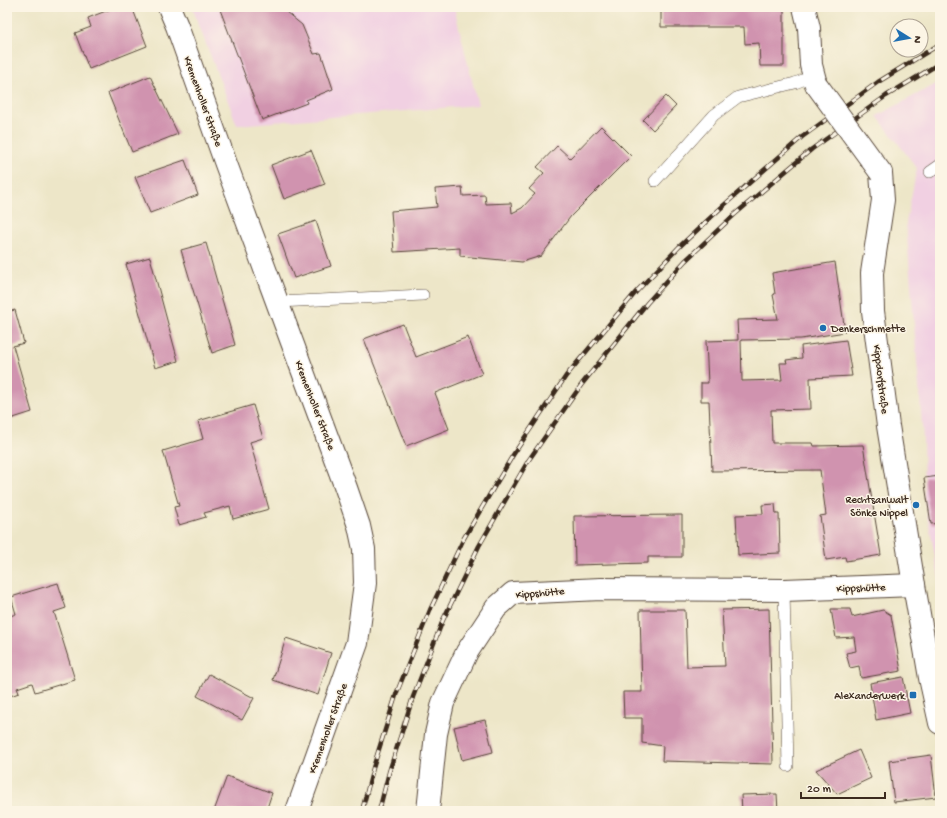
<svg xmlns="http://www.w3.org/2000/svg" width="947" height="818" font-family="'Gochi Hand',sans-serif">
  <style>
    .built { fill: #f1d0e2 }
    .building { fill: #d093af }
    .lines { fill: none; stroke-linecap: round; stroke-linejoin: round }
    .service-casing { stroke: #564638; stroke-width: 12 }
    .minor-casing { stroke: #564638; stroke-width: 24 }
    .service { stroke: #fff; stroke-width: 11 }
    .minor { stroke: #fff; stroke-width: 22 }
    .rail-casing { stroke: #3b2a1e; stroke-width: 4.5 }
    .rail { stroke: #fcf5e5; stroke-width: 3; stroke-dasharray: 9; stroke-linecap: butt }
    .minor-bridge-casing { stroke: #564638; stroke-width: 24; stroke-linecap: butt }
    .minor-bridge { stroke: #fff; stroke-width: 22 }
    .poi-dot { fill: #1f6fb2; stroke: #fcf5e5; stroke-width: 1.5 }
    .labels { text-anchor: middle; stroke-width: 3; stroke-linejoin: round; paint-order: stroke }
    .street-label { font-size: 11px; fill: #3b2a1e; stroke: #fcf5e5 }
    .poi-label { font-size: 11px; fill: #3b2a1e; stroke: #fcf5e5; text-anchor: end }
  </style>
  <rect width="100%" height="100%" fill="#fcf5e5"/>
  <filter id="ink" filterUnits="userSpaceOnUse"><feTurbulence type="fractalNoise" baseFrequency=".025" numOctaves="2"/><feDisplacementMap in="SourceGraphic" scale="8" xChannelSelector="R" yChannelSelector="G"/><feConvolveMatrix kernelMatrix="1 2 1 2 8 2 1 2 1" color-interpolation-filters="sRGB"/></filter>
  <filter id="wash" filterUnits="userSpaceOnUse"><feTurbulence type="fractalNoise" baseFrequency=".012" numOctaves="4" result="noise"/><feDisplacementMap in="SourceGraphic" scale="16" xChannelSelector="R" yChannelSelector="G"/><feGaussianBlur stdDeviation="0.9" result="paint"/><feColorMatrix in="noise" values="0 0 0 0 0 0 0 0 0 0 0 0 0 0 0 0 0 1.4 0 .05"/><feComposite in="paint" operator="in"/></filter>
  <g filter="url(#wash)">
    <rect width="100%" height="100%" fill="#ede6c8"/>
    <!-- built -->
    <g class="built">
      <polygon points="192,7 454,7 478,105 237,125"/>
      <polygon points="940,82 940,583 924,498 923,438 906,223 917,168 877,116"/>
    </g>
    <g id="blocks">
      <!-- building -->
      <g class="building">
        <polygon points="116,7 132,7 147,46 89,69 75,33 91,27 88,18"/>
        <polygon points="219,7 284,7 286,12 302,25 314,54 321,53 333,89 306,100 307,103 262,120"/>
        <polygon points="661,7 784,7 784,66 760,66 759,43 745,44 744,27 661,27"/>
        <polygon points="150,76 178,134 132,152 108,93"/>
        <polygon points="666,96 676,106 653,130 643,120"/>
        <polygon points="601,126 631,156 571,216 541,256 522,262 460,256 460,248 394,252 391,211 437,207 435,189 462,187 463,196 485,195 486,204 511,203 512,213 522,208 535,194 529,189 544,173 537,167 557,146 570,158"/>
        <polygon points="311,150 325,184 284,199 271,165"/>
        <polygon points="185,160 198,195 150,213 135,177"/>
        <polygon points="316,221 331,266 294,278 278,234"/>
        <polygon points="206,243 235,345 212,353 181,250"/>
        <polygon points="150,257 178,361 155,368 126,264"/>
        <polygon points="835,262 845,332 801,339 741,340 742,381 782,380 780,363 787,363 786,360 802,358 801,346 846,340 852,376 810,378 811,409 771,410 772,443 813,443 814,446 863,445 881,555 846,561 845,557 826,560 820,516 826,515 820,470 712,471 709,401 701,401 701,383 708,383 706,341 738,340 737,320 778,319 773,295 775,294 772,273"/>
        <polygon points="15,310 24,343 13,346 32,412 7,420 7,312"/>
        <polygon points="403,324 416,357 468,337 482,374 435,393 449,429 406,446 364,339"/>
        <polygon points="253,405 263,438 250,442 269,509 233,519 230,506 204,513 206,517 179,525 174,507 179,506 163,451 203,439 198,421"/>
        <polygon points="940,476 940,523 931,524 924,478"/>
        <polygon points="775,504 776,514 779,514 780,553 738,555 736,515 763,514 762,505"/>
        <polygon points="682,515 682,557 648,557 648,563 575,565 574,516"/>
        <polygon points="58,583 66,608 54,612 75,680 35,692 32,683 17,688 19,693 7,697 7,617 16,614 11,597"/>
        <polygon points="769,609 773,764 662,761 663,746 642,743 642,718 624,718 623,692 642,692 640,610 685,610 687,667 725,666 722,610"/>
        <polygon points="831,609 850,609 852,617 883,610 891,615 901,671 861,678 859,666 850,668 846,653 856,651 854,637 836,638"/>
        <polygon points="286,638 331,653 318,695 273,680"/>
        <polygon points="209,674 254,698 242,720 197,696"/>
        <polygon points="903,677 910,713 876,720 870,683"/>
        <polygon points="485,720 493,752 462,760 454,727"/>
        <polygon points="859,750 871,778 837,794 816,770"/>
        <polygon points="931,755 936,797 894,802 889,761"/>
        <polygon points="227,776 272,793 266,811 214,811"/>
        <polygon points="777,794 778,811 742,811 741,795"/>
      </g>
    </g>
  </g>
  <g filter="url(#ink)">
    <use href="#blocks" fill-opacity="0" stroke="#564638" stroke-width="1"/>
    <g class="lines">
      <defs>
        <g id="service">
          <polyline points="930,172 940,165"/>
          <polyline points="655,181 714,115 738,97 795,83 813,76"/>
          <polyline points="278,302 423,295"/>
          <polyline points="784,590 788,766"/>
        </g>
        <g id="minor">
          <polyline points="169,7 177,26 226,164 346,488 359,526 364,549 365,583 357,643 297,811"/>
          <polyline points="804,7 809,28 811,65 816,84"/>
          <polyline points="881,173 883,200 872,273 873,311 888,426 914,585 930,678 940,723"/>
          <polyline points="428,811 436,734 443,703 467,652 496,608 513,593 601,589 784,590 914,585"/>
        </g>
      </defs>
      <!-- service casing -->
      <use href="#service" class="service-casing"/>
      <!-- minor casing -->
      <use href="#minor" class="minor-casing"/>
      <!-- service -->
      <use href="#service" class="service"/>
      <!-- minor -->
      <use href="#minor" class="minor"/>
      <defs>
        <g id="rail">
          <polyline points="362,811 373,768 397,692 430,610 464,538 513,455 566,376 636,292 679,247 723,206 802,137 878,82 940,44"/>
          <polyline points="379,811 389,772 413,697 443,620 479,546 528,461 582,384 647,303 685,261 734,215 812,149 886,96 940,63"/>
        </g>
      </defs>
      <!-- rail casing -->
      <use href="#rail" class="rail-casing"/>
      <!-- rail -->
      <use href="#rail" class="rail"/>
      <defs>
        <polyline id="minor-bridge" points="816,84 881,173"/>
      </defs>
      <!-- minor-bridge casing -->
      <use href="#minor-bridge" class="minor-bridge-casing"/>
      <!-- minor-bridge -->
      <use href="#minor-bridge" class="minor-bridge"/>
    </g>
  </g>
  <!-- markers -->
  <g class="poi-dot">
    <circle cx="823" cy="328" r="4"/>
    <circle cx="916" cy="505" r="4"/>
    <rect x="909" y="691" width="8" height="8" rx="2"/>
  </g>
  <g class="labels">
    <!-- street labels -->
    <g class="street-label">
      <text transform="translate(204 101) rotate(70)" y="4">Kremenholler Straße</text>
      <text transform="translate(882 379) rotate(83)" y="4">Kippdorfstraße</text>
      <text transform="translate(316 405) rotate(69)" y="4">Kremenholler Straße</text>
      <text transform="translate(861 587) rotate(-2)" y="4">Kippshütte</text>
      <text transform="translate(540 592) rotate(-5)" y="4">Kippshütte</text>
      <text transform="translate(327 728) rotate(-70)" y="4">Kremenholler Straße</text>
    </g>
    <!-- poi labels -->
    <g class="poi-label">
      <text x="831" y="332" text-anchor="start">Denkerschmette</text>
      <text x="908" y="503">Rechtsanwalt<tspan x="908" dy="13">Sönke Nippel</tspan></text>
      <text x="905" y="699">Alexanderwerk</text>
    </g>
  </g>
  <!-- margin -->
  <rect width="947" height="818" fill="none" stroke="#fcf5e5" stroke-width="24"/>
  <!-- north arrow -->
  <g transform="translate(909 38) rotate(101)"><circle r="19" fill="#fcf5e5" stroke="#afa495"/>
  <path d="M0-3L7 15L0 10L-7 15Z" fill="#1f6fb2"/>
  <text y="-6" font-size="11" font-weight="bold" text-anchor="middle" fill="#3b2a1e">N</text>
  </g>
  <!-- scale -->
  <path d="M801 792v6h84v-6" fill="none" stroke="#3b2a1e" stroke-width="2"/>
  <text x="807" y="792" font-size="12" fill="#3b2a1e" stroke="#fcf5e5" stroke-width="3" paint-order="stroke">20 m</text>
</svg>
